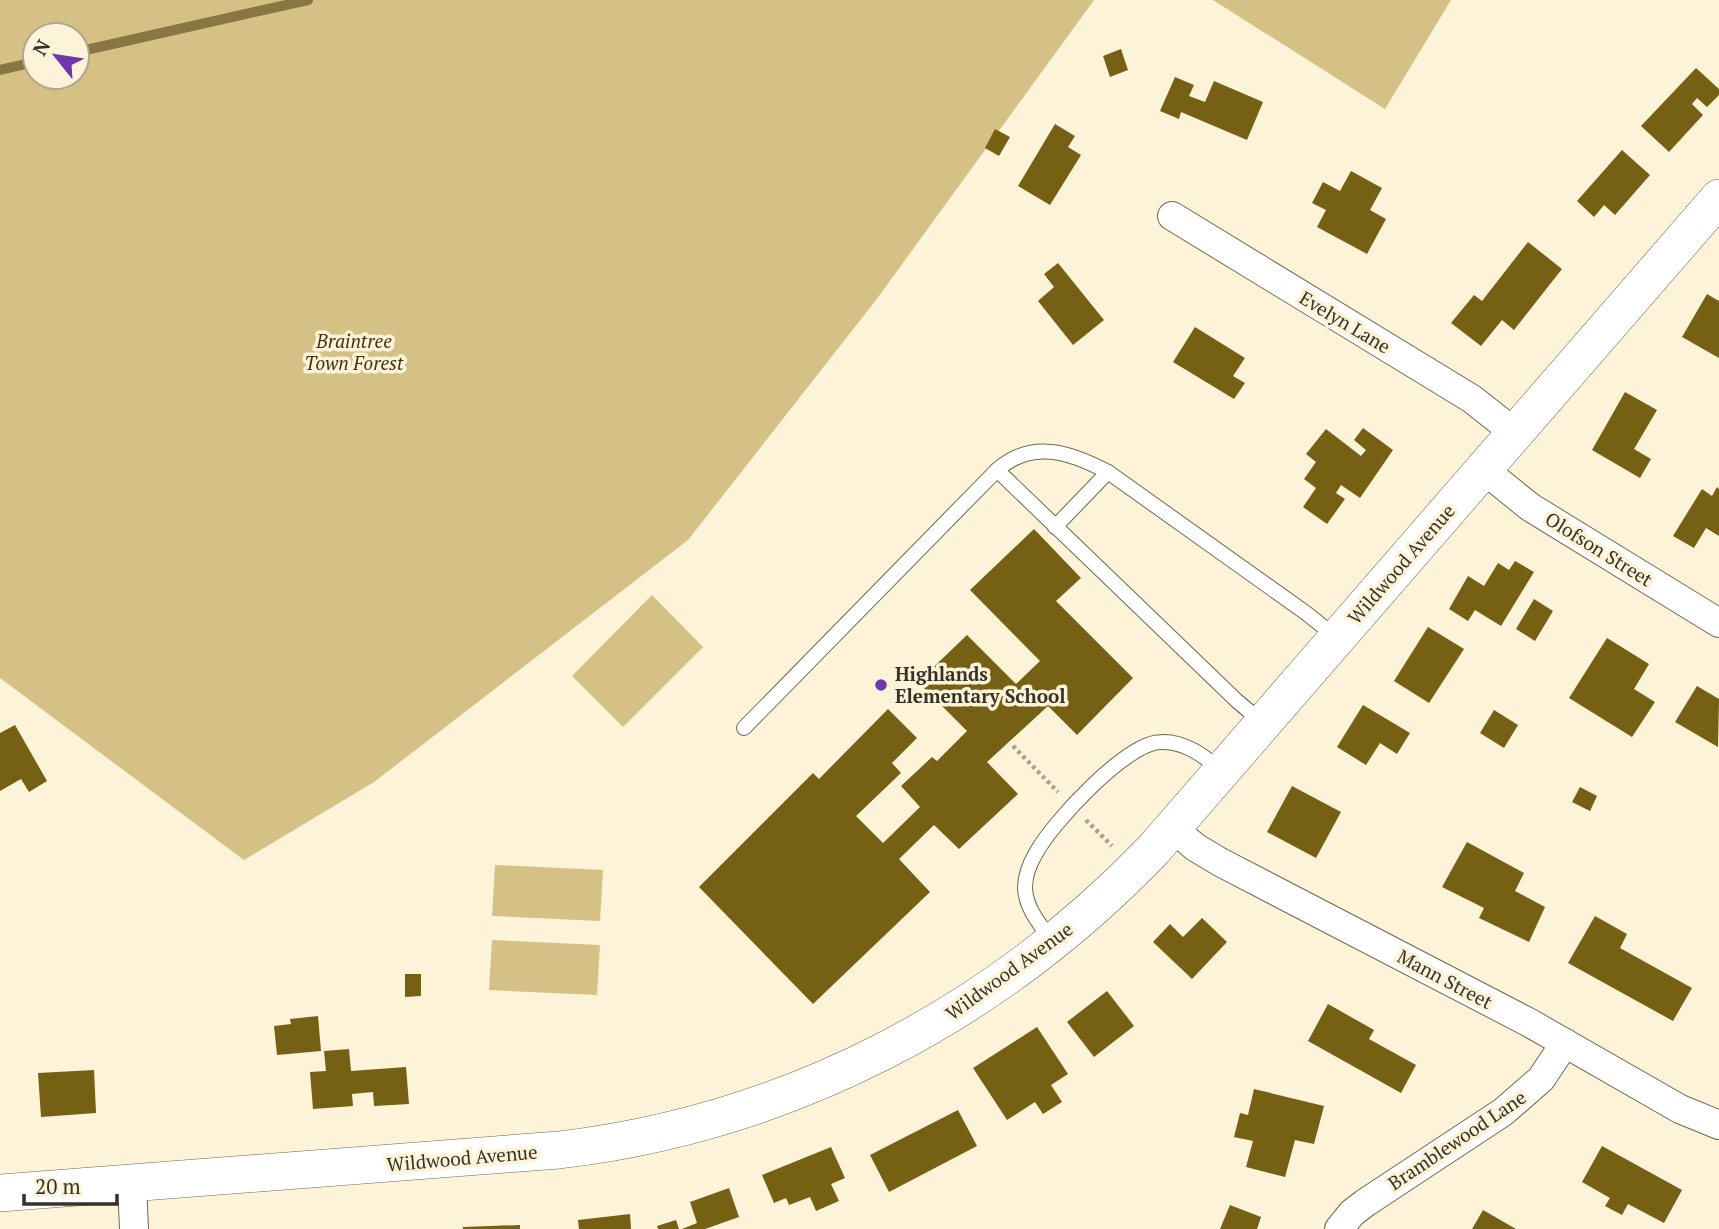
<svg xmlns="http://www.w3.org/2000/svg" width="1719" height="1229" font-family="'PT Serif',serif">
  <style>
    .green { fill: #d5c186; fill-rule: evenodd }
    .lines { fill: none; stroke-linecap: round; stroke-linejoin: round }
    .stream { stroke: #897743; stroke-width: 10 }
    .building { fill: #766014 }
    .service-casing { stroke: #6f6750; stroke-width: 16 }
    .minor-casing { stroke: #6f6750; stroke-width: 30 }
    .tertiary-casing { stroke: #6f6750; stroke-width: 38 }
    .path { stroke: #a9a28e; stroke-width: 4.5; stroke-dasharray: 3.5 3.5; stroke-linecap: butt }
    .service { stroke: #fff; stroke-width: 14 }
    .minor { stroke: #fff; stroke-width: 28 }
    .tertiary { stroke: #fff; stroke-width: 37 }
    .poi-dot { fill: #6f38af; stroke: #fcf3d8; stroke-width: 2.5 }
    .labels { text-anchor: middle; stroke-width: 7; stroke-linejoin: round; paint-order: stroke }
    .street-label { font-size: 19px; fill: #363228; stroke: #fcf3d8 }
    .park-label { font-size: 19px; font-style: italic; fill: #3f3415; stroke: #fcf3d8 }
    .poi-label { font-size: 19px; font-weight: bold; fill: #363228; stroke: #fcf3d8; text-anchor: start }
  </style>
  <rect width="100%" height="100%" fill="#fcf3d8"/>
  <!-- green -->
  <g class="green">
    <path d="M0,0h1094l-218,300 -188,240 -314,242 -130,78 -244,-182zM35,35h42v42h-42z"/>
    <polygon points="1213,0 1451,0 1385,109"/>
    <polygon points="652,595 703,647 623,727 572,676"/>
    <polygon points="495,865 603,870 600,921 492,916"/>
    <polygon points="492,940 600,945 597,995 489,990"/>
  </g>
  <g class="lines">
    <!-- stream -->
    <g class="stream">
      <polyline points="77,52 308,0"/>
      <polyline points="0,70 35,62"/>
    </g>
  </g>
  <!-- building -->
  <g class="building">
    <polygon points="1121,49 1128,70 1110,77 1103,56"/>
    <polygon points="1696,68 1719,89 1719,95 1707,107 1697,98 1692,104 1703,115 1669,152 1641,126"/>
    <polygon points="1175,77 1194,85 1189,96 1205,102 1214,81 1263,102 1247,140 1181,112 1179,119 1160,111"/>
    <polygon points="1055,124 1075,136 1068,147 1081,155 1050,205 1018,186"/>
    <polygon points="995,129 1010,137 999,156 985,148"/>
    <polygon points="1622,150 1650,175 1615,215 1604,205 1594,217 1577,201"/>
    <polygon points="1351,171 1382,188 1370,210 1386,219 1367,254 1317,227 1326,210 1312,203 1323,182 1340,191"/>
    <polygon points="1528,242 1562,269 1514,330 1502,320 1481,346 1451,323 1474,295 1482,301"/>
    <polygon points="1058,263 1104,320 1073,345 1038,301 1054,287 1044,274"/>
    <polygon points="1707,294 1719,301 1719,358 1682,337"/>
    <polygon points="1195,327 1245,358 1233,376 1245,383 1234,399 1173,362"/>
    <polygon points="1625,392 1657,410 1634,449 1651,459 1640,478 1592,450"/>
    <polygon points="1363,428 1393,450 1360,498 1341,485 1336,493 1345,499 1327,524 1303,507 1316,488 1304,479 1316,462 1306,454 1326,429 1361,456 1366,450 1354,440"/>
    <polygon points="1717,487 1719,489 1719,536 1706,528 1694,548 1673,536 1702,489 1712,496"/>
    <polygon points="1034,529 1081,578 1056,601 1133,678 1077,735 1048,706 987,762 1018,794 959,849 934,825 899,859 930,892 813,1004 699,887 813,773 819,779 888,709 917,738 892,763 901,773 856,816 883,843 920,807 901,786 932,757 937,761 967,731 918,682 967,635 1016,684 1040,661 970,590"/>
    <polygon points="1515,561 1534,572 1501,626 1475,610 1468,621 1449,609 1468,576 1484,586 1498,563 1509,570"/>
    <polygon points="1534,599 1553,611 1535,641 1516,629"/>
    <polygon points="1428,627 1464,649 1429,703 1394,681"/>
    <polygon points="1607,638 1649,664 1634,689 1655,702 1632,737 1569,698"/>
    <polygon points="1697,686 1719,699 1718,747 1675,722"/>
    <polygon points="1363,705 1410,733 1397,754 1380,743 1366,765 1337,747"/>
    <polygon points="1494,710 1518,725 1504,748 1480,733"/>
    <polygon points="15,725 47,781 29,792 21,779 0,791 0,733"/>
    <polygon points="1292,786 1341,812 1316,858 1267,832"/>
    <polygon points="1580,787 1597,796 1590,811 1572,802"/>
    <polygon points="1467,842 1524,873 1515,891 1545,907 1529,942 1479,918 1484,908 1442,887"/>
    <polygon points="1595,916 1627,934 1620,948 1692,988 1673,1021 1568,963"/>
    <polygon points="1202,918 1227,942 1192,979 1153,942 1170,924 1183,937"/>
    <polygon points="405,974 421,974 421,996 405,997"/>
    <polygon points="1107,991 1134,1026 1094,1057 1067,1022"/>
    <polygon points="1328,1004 1374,1030 1369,1039 1416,1065 1401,1093 1308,1041"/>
    <polygon points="318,1016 321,1051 277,1055 274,1026 291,1024 290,1019"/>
    <polygon points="1037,1027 1068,1074 1051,1085 1062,1102 1043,1114 1035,1102 1007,1120 973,1068"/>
    <polygon points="349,1049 351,1071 406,1067 409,1104 374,1106 373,1092 352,1094 353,1106 313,1109 310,1072 326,1071 324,1051"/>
    <polygon points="94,1070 96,1113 41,1117 38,1073"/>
    <polygon points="1254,1089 1324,1106 1314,1144 1295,1140 1285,1177 1246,1167 1253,1141 1234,1137 1240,1113 1248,1115"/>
    <polygon points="958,1110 977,1146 889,1192 870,1155"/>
    <polygon points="1602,1146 1682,1190 1664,1223 1628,1204 1622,1215 1605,1206 1610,1198 1582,1182"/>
    <polygon points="831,1147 845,1178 831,1184 839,1201 816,1211 810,1197 789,1205 786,1198 774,1203 762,1175"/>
    <polygon points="729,1188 739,1217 705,1229 682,1229 697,1223 690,1202"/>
    <polygon points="1230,1205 1261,1217 1257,1229 1220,1229"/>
    <polygon points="1483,1210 1516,1229 1472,1229"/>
    <polygon points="630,1214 631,1229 579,1229 578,1220"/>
    <polygon points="676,1220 679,1229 658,1229 657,1226"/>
    <polygon points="520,1225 520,1229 463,1229 463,1227"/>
  </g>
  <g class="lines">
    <defs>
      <g id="service">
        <polyline points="997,470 1237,701 1262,722"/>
        <polyline points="1055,527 1108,472"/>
        <path d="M744,728l253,-258c35,-31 73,-18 111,2l198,141 30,24"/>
        <path d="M1051,940c-11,-16 -25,-31 -26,-52 0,-12 5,-25 11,-35 16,-30 91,-111 125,-111 24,-1 43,14 61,29"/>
      </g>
      <g id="minor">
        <polyline points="1172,216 1472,399 1515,433"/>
        <polyline points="1483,469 1530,507 1719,623"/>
        <polyline points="1173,828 1195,847 1220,862 1528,1022 1680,1109 1719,1125"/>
        <polyline points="132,1184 134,1229"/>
        <polyline points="1339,1229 1352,1213 1365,1203 1503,1112 1541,1079 1565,1043"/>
      </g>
      <path id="tertiary" d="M0,1193l559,-43c229,-27 436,-135 595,-301l565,-651"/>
    </defs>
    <!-- service casing -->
    <use href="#service" class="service-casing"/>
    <!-- minor casing -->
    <use href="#minor" class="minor-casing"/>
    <!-- tertiary casing -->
    <use href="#tertiary" class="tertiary-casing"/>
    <!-- path -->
    <g class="path">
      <polyline points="1013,746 1058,792"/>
      <polyline points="1086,820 1112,846"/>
    </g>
    <!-- service -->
    <use href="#service" class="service"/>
    <!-- minor -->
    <use href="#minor" class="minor"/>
    <!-- tertiary -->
    <use href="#tertiary" class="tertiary"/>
  </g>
  <!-- markers -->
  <circle class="poi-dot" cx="881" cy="685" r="7"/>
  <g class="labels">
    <!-- street labels -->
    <g class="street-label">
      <text transform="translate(1345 322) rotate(31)" y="7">Evelyn Lane</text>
      <text transform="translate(1599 549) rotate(32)" y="7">Olofson Street</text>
      <text transform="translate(1401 564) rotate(-49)" y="7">Wildwood Avenue</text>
      <text transform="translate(1009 971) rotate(-36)" y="7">Wildwood Avenue</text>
      <text transform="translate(1445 979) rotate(28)" y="7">Mann Street</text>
      <text transform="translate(1457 1140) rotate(-34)" y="7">Bramblewood Lane</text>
      <text transform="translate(462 1158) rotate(-5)" y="7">Wildwood Avenue</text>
    </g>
    <!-- park labels -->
    <g class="park-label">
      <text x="354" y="348">Braintree<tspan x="354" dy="22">Town Forest</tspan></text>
    </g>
    <!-- poi labels -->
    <g class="poi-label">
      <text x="895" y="681">Highlands<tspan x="895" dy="22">Elementary School</tspan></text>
    </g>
  </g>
  <!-- north arrow -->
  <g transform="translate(56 56) rotate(300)"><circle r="33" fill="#fcf3d8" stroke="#ada692" stroke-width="2"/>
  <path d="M0-5L12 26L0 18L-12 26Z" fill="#6f38af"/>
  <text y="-10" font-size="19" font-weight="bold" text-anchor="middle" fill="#363228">N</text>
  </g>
  <!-- scale -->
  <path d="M24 1194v10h93v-10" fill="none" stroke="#363228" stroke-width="3.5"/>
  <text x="35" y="1194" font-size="21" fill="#363228" stroke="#fcf3d8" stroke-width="5" paint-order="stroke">20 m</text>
</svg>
